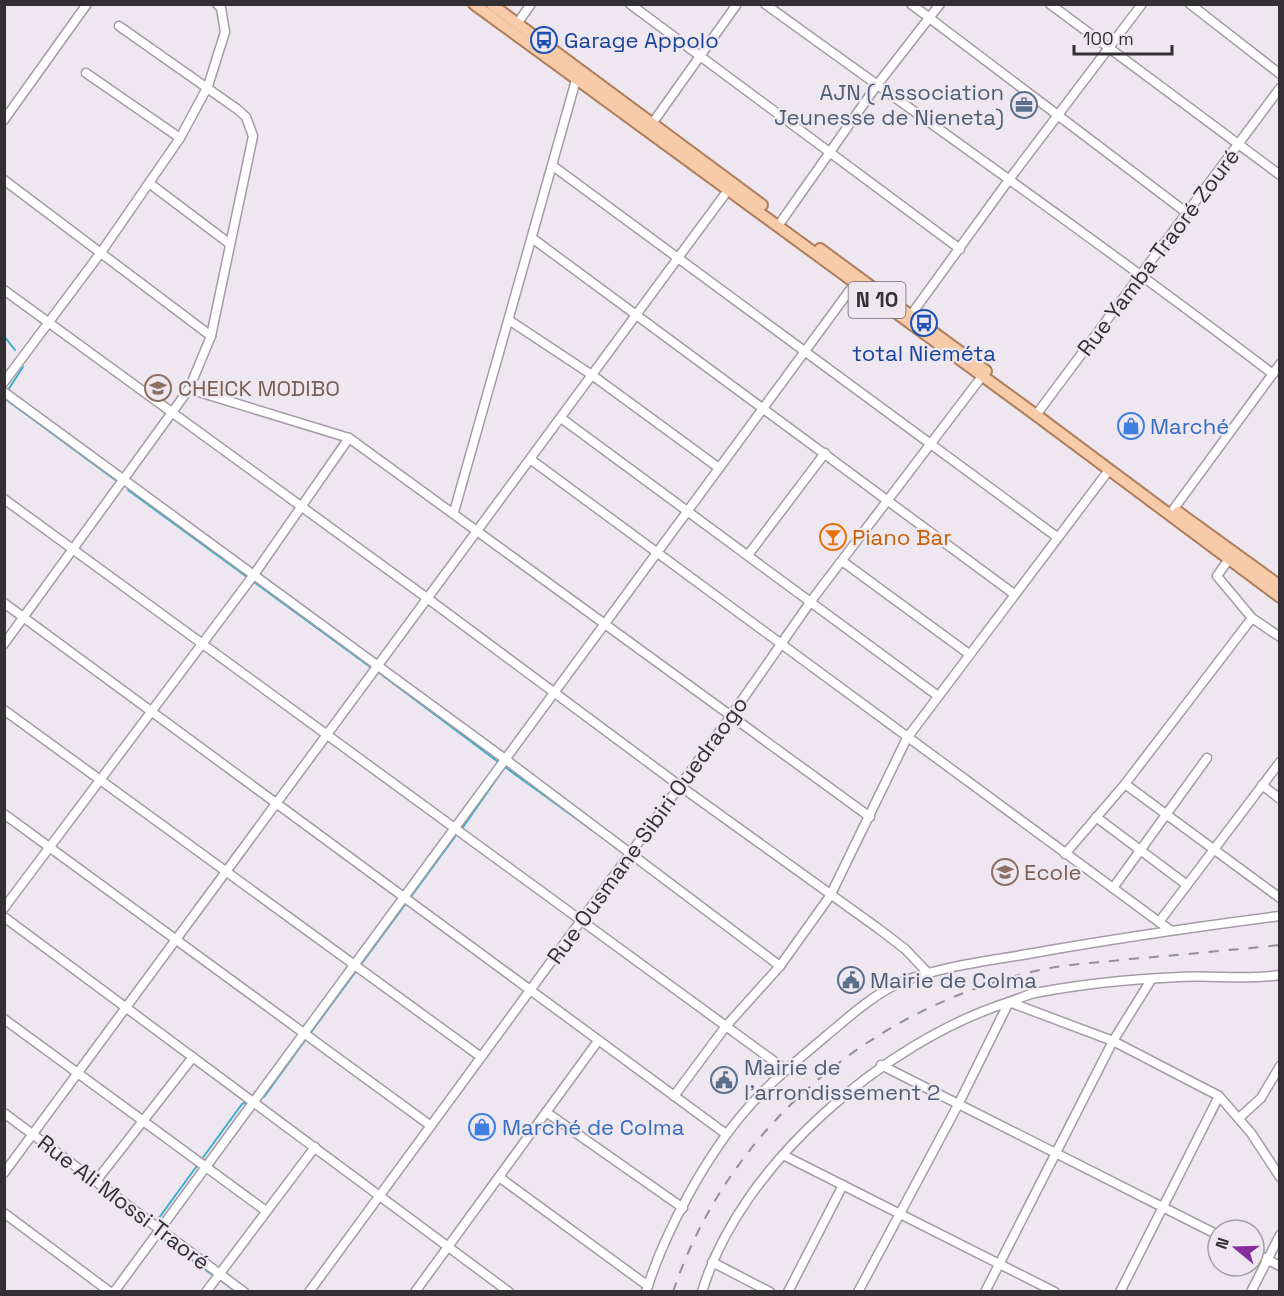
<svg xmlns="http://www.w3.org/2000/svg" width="1284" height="1296" font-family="'Space Grotesk',sans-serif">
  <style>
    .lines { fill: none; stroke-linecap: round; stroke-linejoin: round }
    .stream { stroke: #3aaecd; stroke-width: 2 }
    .minor-casing { stroke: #a39ca5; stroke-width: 11 }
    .major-casing { stroke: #ae7e5b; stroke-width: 14 }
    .minor { stroke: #fff; stroke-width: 8 }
    .major { stroke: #f7cbaa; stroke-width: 10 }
    .rail { stroke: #938e94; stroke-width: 2; stroke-dasharray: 10 10; stroke-linecap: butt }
    .labels { text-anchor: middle; stroke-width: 4.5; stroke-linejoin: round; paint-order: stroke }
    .shield { fill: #eee7f0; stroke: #6a676c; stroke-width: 1.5 }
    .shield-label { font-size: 21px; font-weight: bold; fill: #323033 }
    .transit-label { font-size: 22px; fill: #164399; stroke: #eee7f0; text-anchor: start }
    .service-label { font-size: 22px; fill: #4e5e75; stroke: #eee7f0; text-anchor: start }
    .street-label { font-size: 22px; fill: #323033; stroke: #eee7f0 }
    .education-label { font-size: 22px; fill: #785e54; stroke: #eee7f0; text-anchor: start }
    .shop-label { font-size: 22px; fill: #366cbe; stroke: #eee7f0; text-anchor: start }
    .food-label { font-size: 22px; fill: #c56008; stroke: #eee7f0; text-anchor: start }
  </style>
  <rect width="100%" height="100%" fill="#eee7f0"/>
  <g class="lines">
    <!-- stream -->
    <g class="stream">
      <polyline points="4,336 15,350"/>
      <polyline points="8,390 23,367"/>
      <polyline points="4,398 118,482"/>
      <polyline points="128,490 373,669"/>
      <polyline points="378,672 501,764"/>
      <polyline points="505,767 599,835"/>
      <polyline points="461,830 505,767"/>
      <polyline points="309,1035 457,834"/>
      <polyline points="260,1098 264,1097 306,1039"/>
      <polyline points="156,1222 242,1104 249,1101"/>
      <polyline points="158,1235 214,1276"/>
      <polyline points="219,1279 236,1292"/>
    </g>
    <defs>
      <g id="minor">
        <polyline points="630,4 960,249"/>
        <path d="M765,4c170,123 341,243 508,370"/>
        <polyline points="911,4 1187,213"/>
        <polyline points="1050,4 1280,175"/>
        <polyline points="1190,4 1280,74"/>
        <polyline points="517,24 531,4"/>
        <polyline points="119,26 237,109 246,117 253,136 211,336"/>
        <polyline points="86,73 180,138"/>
        <polyline points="4,120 87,4"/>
        <polyline points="649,128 737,4"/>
        <polyline points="553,166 1057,537"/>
        <polyline points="4,180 211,336 189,389 4,644"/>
        <polyline points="149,183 230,244"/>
        <polyline points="778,226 877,85 940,4"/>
        <polyline points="532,238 1014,594"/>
        <polyline points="4,290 427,598 680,786 879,929 905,949 929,974"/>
        <polyline points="908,319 1008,181 1142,4"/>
        <polyline points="509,320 592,375 719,468"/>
        <polyline points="4,382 102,251 180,138 208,86 225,32 221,8 217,4"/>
        <polyline points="189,389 349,438 870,817"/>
        <polyline points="4,392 505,759 780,966"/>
        <polyline points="1036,415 1280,88"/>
        <polyline points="561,418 938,696"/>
        <polyline points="530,459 1170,930"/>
        <polyline points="4,499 786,1070"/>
        <polyline points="454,512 578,73"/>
        <polyline points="1170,514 1280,364"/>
        <polyline points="748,555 825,453"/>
        <polyline points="842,561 969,654"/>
        <polyline points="4,603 726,1134"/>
        <polyline points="1252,618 1280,637"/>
        <polyline points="4,710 481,1057"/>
        <polyline points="1125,784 1280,898"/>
        <polyline points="1262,785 1280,799"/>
        <polyline points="4,814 431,1126"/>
        <polyline points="1096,817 1187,885"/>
        <polyline points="1065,854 1125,784 1252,618 1217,576 1231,556"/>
        <polyline points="1113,888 1207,758"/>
        <polyline points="4,908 253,576 349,438"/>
        <polyline points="4,917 509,1292"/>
        <polyline points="1159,922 1280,762"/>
        <polyline points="4,1019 266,1211"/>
        <polyline points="881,1065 1218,1235"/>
        <polyline points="674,1096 726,1026 780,966 830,896 907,738 1109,470"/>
        <polyline points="546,1112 683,1208"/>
        <polyline points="4,1113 244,1292"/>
        <polyline points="1239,1118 1261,1098 1280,1066"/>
        <polyline points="783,1155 1055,1292"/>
        <polyline points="4,1173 731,186"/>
        <polyline points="499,1177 648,1286"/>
        <polyline points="96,1181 193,1057"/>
        <polyline points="4,1213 110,1292"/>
        <polyline points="1254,1253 1280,1266"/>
        <polyline points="712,1262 770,1292"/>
        <polyline points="114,1292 858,279"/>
        <polyline points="206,1292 315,1147"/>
        <polyline points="309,1292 731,716 811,601 986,371"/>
        <polyline points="415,1292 598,1041"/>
        <path d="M646,1292c18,-59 60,-136 100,-182 24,-28 53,-51 80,-74 23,-19 50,-44 78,-55 39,-15 84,-20 124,-27 84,-15 167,-27 252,-38"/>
        <path d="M702,1292c38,-128 184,-251 307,-290 9,-3 17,-7 26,-9 47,-9 97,-14 145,-16 33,-2 66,3 100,-2"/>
        <polyline points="788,1292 843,1185"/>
        <polyline points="858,1292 958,1105 1009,1002 1113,1041 1219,1096 1251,1133 1280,1177"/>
        <polyline points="985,1292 1113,1041 1151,980"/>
        <polyline points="1120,1292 1219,1096"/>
        <polyline points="1251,1292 1280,1235"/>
      </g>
      <g id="major">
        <polyline points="474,4 1036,415 1280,597"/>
        <polyline points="491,4 762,205"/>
        <polyline points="820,249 986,371"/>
        <polyline points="1178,512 1280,586"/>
      </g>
    </defs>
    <!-- minor casing -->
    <use href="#minor" class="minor-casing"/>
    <!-- major casing -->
    <use href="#major" class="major-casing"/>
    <!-- minor -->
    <use href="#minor" class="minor"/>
    <!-- major -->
    <use href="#major" class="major"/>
    <!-- rail -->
    <path class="rail" d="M673,1292c54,-162 194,-281 358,-320 32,-8 66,-9 99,-13 50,-4 100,-9 150,-14"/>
  </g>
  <!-- icons -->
  <defs>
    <symbol id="bus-ring" viewBox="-11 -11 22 22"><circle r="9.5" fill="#eee7f0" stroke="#1a4fb4" stroke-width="1.5"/><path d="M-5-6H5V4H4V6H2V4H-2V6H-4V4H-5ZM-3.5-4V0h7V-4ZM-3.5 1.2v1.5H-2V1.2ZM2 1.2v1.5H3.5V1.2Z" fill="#1a4fb4"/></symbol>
    <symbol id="office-ring" viewBox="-11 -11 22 22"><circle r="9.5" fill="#eee7f0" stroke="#5c6f8a" stroke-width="1.5"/><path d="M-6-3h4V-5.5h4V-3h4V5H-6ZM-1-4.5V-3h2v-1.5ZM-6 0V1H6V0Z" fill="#5c6f8a"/></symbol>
    <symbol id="school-ring" viewBox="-11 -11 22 22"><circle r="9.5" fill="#eee7f0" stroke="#8d6e63" stroke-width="1.5"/><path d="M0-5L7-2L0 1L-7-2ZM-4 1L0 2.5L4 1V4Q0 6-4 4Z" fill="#8d6e63"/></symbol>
    <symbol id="shop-ring" viewBox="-11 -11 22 22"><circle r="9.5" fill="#eee7f0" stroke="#3f7fe0" stroke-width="1.5"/><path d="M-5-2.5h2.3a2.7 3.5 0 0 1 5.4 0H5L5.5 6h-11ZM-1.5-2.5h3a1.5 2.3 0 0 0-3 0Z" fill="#3f7fe0"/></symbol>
    <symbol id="bar-ring" viewBox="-11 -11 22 22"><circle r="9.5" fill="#eee7f0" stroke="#e8710a" stroke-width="1.5"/><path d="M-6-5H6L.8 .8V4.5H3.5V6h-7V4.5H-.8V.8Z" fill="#e8710a"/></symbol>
    <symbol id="civic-ring" viewBox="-11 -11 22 22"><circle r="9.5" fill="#eee7f0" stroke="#5c6f8a" stroke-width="1.5"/><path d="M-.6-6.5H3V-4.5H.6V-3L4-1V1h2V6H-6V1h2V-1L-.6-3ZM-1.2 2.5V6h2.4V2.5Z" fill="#5c6f8a"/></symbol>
  </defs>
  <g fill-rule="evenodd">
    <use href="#bus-ring" x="529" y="25" width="30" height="30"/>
    <use href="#office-ring" x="1009" y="90" width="30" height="30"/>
    <use href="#bus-ring" x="909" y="308" width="30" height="30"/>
    <use href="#school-ring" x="143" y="373" width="30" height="30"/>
    <use href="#shop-ring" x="1116" y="411" width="30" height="30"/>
    <use href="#bar-ring" x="818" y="522" width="30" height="30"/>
    <use href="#school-ring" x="990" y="857" width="30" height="30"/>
    <use href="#civic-ring" x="836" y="965" width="30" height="30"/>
    <use href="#civic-ring" x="709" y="1065" width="30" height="30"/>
    <use href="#shop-ring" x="467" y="1112" width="30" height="30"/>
  </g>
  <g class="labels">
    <!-- shield labels -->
    <rect class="shield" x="848.5" y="282" width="57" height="36" rx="4.5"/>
    <g class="shield-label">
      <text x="877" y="307">N 10</text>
    </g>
    <!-- transit labels -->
    <g class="transit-label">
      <text x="564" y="48">Garage Appolo</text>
      <text x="924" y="361" text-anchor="middle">total Nieméta</text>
    </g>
    <!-- service labels -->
    <g class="service-label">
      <text x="1004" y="100" text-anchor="end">AJN ( Association<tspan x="1004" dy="25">Jeunesse de Nieneta)</tspan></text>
      <text x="870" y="988">Mairie de Colma</text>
      <text x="744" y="1075">Mairie de<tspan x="744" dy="25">l'arrondissement 2</tspan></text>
    </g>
    <!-- street labels -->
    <g class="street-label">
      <text transform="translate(1158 252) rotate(-53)" y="8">Rue Yamba Traoré Zouré</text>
      <text transform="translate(647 830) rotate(-54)" y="8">Rue Ousmane Sibiri Ouedraogo</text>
      <text transform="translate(124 1202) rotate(37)" y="8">Rue Ali Mossi Traoré</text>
    </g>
    <!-- education labels -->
    <g class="education-label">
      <text x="178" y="396">CHEICK MODIBO</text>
      <text x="1024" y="880">Ecole</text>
    </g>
    <!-- shop labels -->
    <g class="shop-label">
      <text x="1150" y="434">Marché</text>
      <text x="502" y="1135">Marché de Colma</text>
    </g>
    <!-- food labels -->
    <g class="food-label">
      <text x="852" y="545">Piano Bar</text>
    </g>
  </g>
  <!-- border -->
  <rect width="1284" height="1296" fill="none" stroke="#323033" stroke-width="12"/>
  <!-- north arrow -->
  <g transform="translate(1236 1248) rotate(289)"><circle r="28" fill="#eee7f0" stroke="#a39ea4" stroke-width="1.5"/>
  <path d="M0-4.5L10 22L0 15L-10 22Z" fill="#862e9b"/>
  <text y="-9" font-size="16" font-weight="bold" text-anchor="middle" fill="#323033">N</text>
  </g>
  <!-- scale -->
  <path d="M1074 45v9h98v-9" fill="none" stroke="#323033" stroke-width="3"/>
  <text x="1083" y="45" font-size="18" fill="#323033" stroke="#eee7f0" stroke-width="4.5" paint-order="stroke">100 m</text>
</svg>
